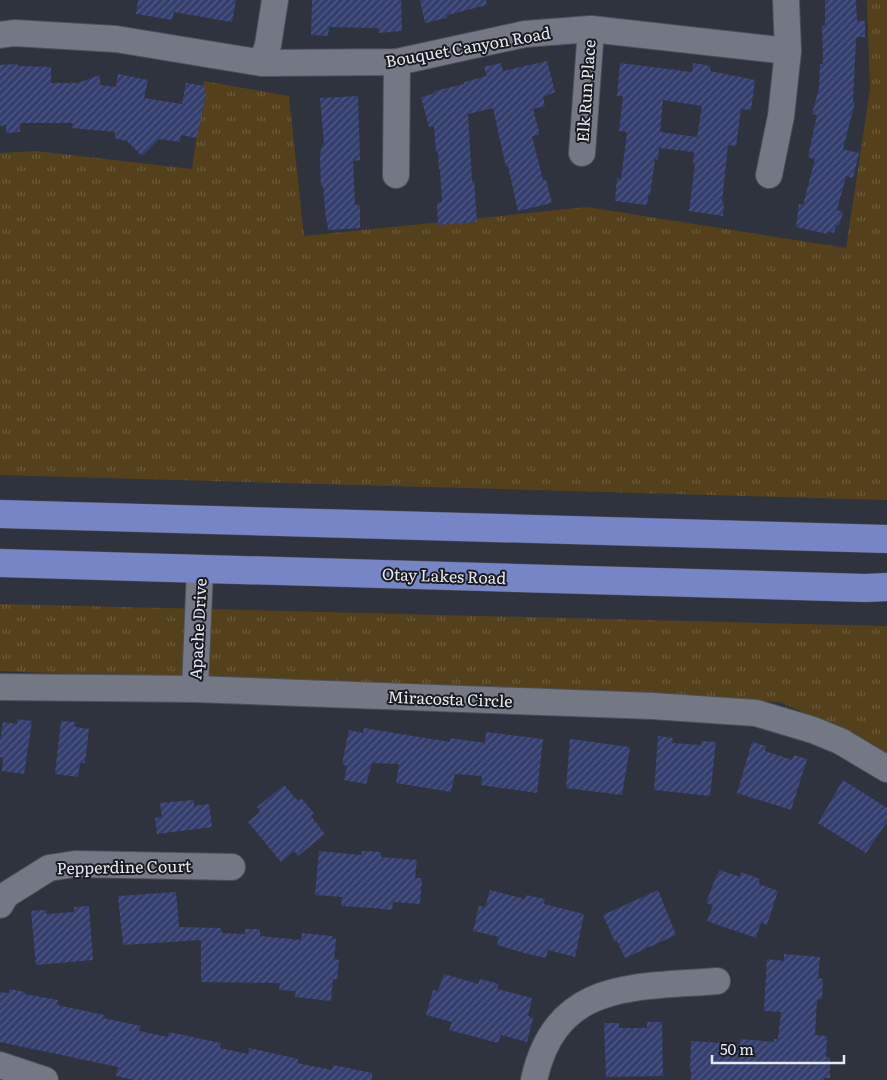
<svg xmlns="http://www.w3.org/2000/svg" width="887" height="1080" font-family="Literata,serif">
  <style>
    .grass { fill: url(#grass-tufts) }
    .building { fill: url(#building-hatch); fill-rule: evenodd }
    .lines { fill: none; stroke-linecap: round; stroke-linejoin: round }
    .minor-casing { stroke: #4d505a; stroke-width: 28 }
    .major-casing { stroke: #4d505a; stroke-width: 29 }
    .minor { stroke: #747885; stroke-width: 26 }
    .major { stroke: #7685c5; stroke-width: 28 }
    .labels { text-anchor: middle; stroke-width: 4; stroke-linejoin: round; paint-order: stroke }
    .street-label { font-size: 16px; fill: #e7e9f1; stroke: #191b20 }
  </style>
  <defs>
    <pattern id="grass-tufts" width="24" height="20" patternUnits="userSpaceOnUse" patternTransform="scale(1.25)"><rect width="24" height="20" fill="#54401a"/><path d="M3 7l-1-3M5 7V3M7 7l1-3M15 17l-1-3M17 17v-4M19 17l1-3" fill="none" stroke="#6d5c3c"/></pattern>
    <pattern id="building-hatch" width="6" height="6" patternUnits="userSpaceOnUse" patternTransform="scale(1.25)"><rect width="6" height="6" fill="#343f6f"/><path d="M-1 1l2-2M0 6l6-6M5 7l2-2" fill="none" stroke="#515b84"/></pattern>
  </defs>
  <rect width="100%" height="100%" fill="#2f333e"/>
  <!-- grass -->
  <g class="grass">
    <polygon points="867,0 887,0 887,500 0,475 0,153 36,151 192,169 204,81 289,96 304,236 587,207 846,248 870,89"/>
    <polygon points="0,604 887,626 887,754 872,743 780,702 0,671"/>
  </g>
  <!-- building -->
  <g class="building">
    <polygon points="138,0 236,0 232,22 174,12 172,20 136,14"/>
    <polygon points="312,0 401,0 402,31 379,33 378,28 329,27 328,36 311,35"/>
    <polygon points="420,0 486,0 487,5 447,15 447,18 425,23"/>
    <polygon points="825,0 856,0 857,21 865,21 865,37 857,37 856,39 853,102 855,102 843,149 859,153 853,178 846,176 837,210 843,212 839,225 836,225 834,233 827,231 827,234 796,227 799,204 803,205 815,159 808,157 817,115 812,114 819,88 820,64 823,64 822,26 825,25"/>
    <polygon points="547,61 555,92 543,97 545,106 533,109 539,132 539,135 532,136 543,180 546,180 552,203 518,211 508,166 506,167 493,108 468,114 472,181 474,181 477,222 438,225 437,203 442,202 440,169 439,169 438,152 436,152 434,126 429,127 421,97 432,94 435,91 464,84 464,82 487,76 484,67 501,63 503,71"/>
    <path d="M620,63l72,9 1,-9 18,3 -1,5 45,9 -4,30 -10,-1 -5,37 -8,-1 -6,57h2l-1,14 -34,-5 6,-47h-2l1,-12 -35,-4 -1,12 -3,-1 -5,36h-2l-1,10 -32,-4 2,-23 4,1 6,-47 -8,-1 4,-35h-6zM663,100l39,6 -5,31 -37,-5z"/>
    <polygon points="17,64 18,66 51,67 51,83 78,83 100,75 100,85 116,87 118,74 148,80 144,98 182,104 186,83 205,86 204,91 206,92 197,138 181,135 180,142 159,139 142,156 127,141 114,138 115,132 72,128 73,123 22,123 20,124 20,132 6,133 6,125 0,126 0,65"/>
    <polygon points="358,96 360,160 353,161 355,205 360,205 360,228 328,230 327,220 326,220 323,186 321,186 320,158 321,148 322,148 322,145 324,145 320,98"/>
    <polygon points="17,719 32,721 24,774 2,771 3,758 0,757 0,742 3,722 17,724"/>
    <polygon points="61,721 75,722 75,727 89,729 85,763 80,763 78,777 55,774"/>
    <polygon points="364,728 450,742 450,738 485,743 486,732 543,739 537,793 481,785 482,776 455,774 451,792 396,783 399,764 372,763 366,784 344,780 347,766 342,764 349,730 363,733"/>
    <polygon points="658,736 673,738 672,743 701,745 702,741 716,742 710,796 654,790"/>
    <polygon points="570,739 630,747 622,795 566,788"/>
    <polygon points="752,742 766,746 765,751 792,760 794,755 807,759 791,810 737,793"/>
    <polygon points="843,780 887,808 887,822 866,853 818,823"/>
    <polygon points="284,785 298,801 301,798 314,813 311,816 325,834 298,856 294,851 281,862 248,822 260,812 257,807"/>
    <polygon points="194,800 194,806 209,804 212,827 157,834 155,818 162,817 160,803"/>
    <polygon points="319,851 361,855 362,851 381,852 381,857 417,860 415,878 422,878 420,904 393,902 392,910 373,908 341,906 342,897 315,895"/>
    <polygon points="720,870 740,877 741,872 760,879 759,884 778,891 767,925 761,922 756,938 707,921 713,905 706,903 717,874 718,874"/>
    <polygon points="490,890 525,899 526,895 545,899 544,904 584,914 575,957 548,950 546,958 528,954 497,945 499,937 473,931 479,906 485,907"/>
    <polygon points="658,890 676,935 625,958 617,941 615,942 603,915"/>
    <polygon points="176,892 179,927 221,928 222,933 245,934 245,929 260,929 260,936 301,940 302,933 332,936 332,938 336,939 334,959 339,960 337,980 333,979 331,1001 295,997 296,991 279,990 280,983 201,982 201,940 123,945 118,896"/>
    <polygon points="89,906 93,960 36,965 31,911 46,910 46,914 74,912 74,907"/>
    <polygon points="784,954 820,957 818,978 823,979 822,999 817,999 815,1035 827,1036 826,1057 830,1058 830,1078 824,1078 824,1080 691,1080 691,1071 690,1070 691,1041 740,1044 740,1039 774,1042 774,1039 778,1039 781,1012 764,1011 765,991 767,959 784,961"/>
    <polygon points="444,974 478,984 480,979 499,984 497,989 532,998 528,1016 533,1018 527,1042 501,1035 498,1043 480,1038 449,1030 452,1022 426,1015 433,990 438,991"/>
    <polygon points="10,989 25,992 24,994 58,1000 57,1005 104,1015 103,1018 141,1026 139,1031 168,1037 169,1032 183,1035 221,1043 220,1048 248,1054 249,1048 298,1059 297,1063 332,1070 333,1065 372,1073 372,1080 134,1080 116,1076 118,1067 0,1042 0,992 9,993"/>
    <polygon points="647,1022 662,1022 663,1076 606,1077 604,1023 619,1023 619,1028 647,1028"/>
  </g>
  <g class="lines">
    <defs>
      <g id="minor">
        <polyline points="0,35 14,33 116,39 262,63 397,62 525,34 591,29 788,51"/>
        <polyline points="262,63 268,45 275,0"/>
        <polyline points="582,153 591,29"/>
        <polyline points="396,175 397,62"/>
        <polyline points="769,175 781,116 788,51 786,0"/>
        <polyline points="0,687 195,689 653,706 756,713 813,730 840,741 887,769"/>
        <polyline points="195,689 200,569"/>
        <polyline points="0,905 6,895 49,868 75,864 232,867"/>
        <polyline points="0,1065 45,1080"/>
        <path d="M534,1080c22,-101 101,-92 183,-99"/>
      </g>
      <g id="major">
        <polyline points="0,514 887,539"/>
        <polyline points="0,563 866,588 887,587"/>
      </g>
    </defs>
    <!-- minor casing -->
    <use href="#minor" class="minor-casing"/>
    <!-- major casing -->
    <use href="#major" class="major-casing"/>
    <!-- minor -->
    <use href="#minor" class="minor"/>
    <!-- major -->
    <use href="#major" class="major"/>
  </g>
  <g class="labels">
    <!-- street labels -->
    <g class="street-label">
      <text transform="translate(468 47) rotate(-10)" y="6">Bouquet Canyon Road</text>
      <text transform="translate(586 91) rotate(-86)" y="6">Elk Run Place</text>
      <text transform="translate(444 576) rotate(2)" y="6">Otay Lakes Road</text>
      <text transform="translate(198 629) rotate(-87)" y="6">Apache Drive</text>
      <text transform="translate(450 699) rotate(2)" y="6">Miracosta Circle</text>
      <text transform="translate(124 867) rotate(-1)" y="6">Pepperdine Court</text>
    </g>
  </g>
  <!-- scale -->
  <path d="M712 1055v8h132v-8" fill="none" stroke="#e7e9f1" stroke-width="2.5"/>
  <text x="720" y="1055" font-size="15" fill="#e7e9f1" stroke="#191b20" stroke-width="4" paint-order="stroke">50 m</text>
</svg>
